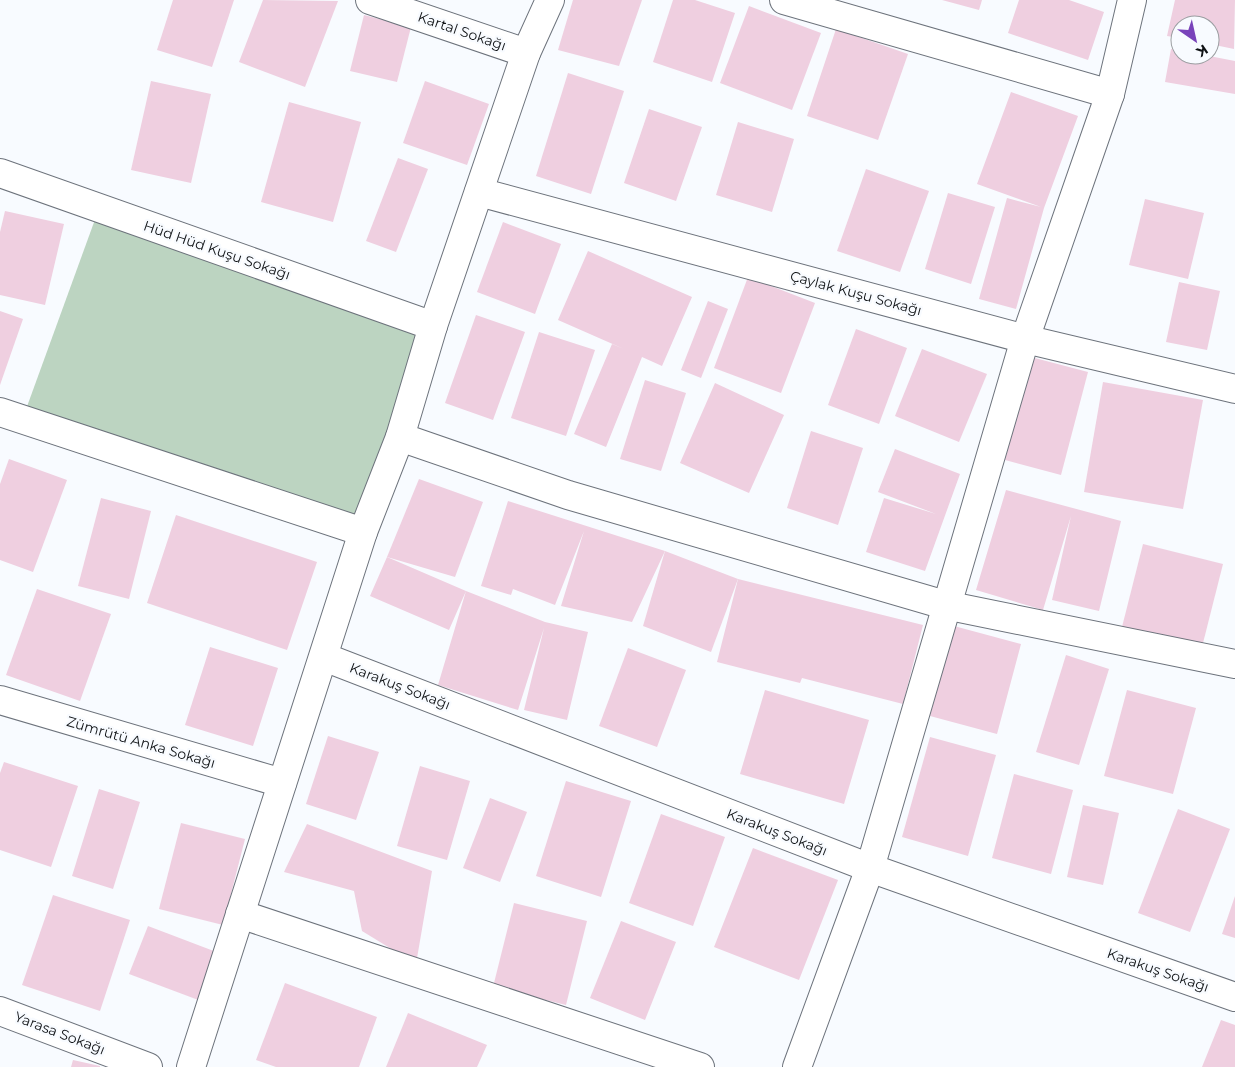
<svg xmlns="http://www.w3.org/2000/svg" width="1235" height="1067" font-family="Montserrat,sans-serif">
  <style>
    .green { fill: #bcd4c1 }
    .building { fill: #efcfe0 }
    .lines { fill: none; stroke-linecap: round; stroke-linejoin: round }
    .minor-casing { stroke: #6d737c; stroke-width: 30 }
    .minor { stroke: #fff; stroke-width: 28 }
    .labels { text-anchor: middle; stroke-width: 4.5; stroke-linejoin: round; paint-order: stroke }
    .street-label { font-size: 14px; fill: #0f1215; stroke: #f8fbff }
  </style>
  <rect width="100%" height="100%" fill="#f8fbff"/>
  <!-- green -->
  <polygon class="green" points="97,214 421,329 359,522 25,412"/>
  <!-- building -->
  <g class="building">
    <polygon points="173,0 234,0 212,67 157,50"/>
    <polygon points="263,0 338,1 305,87 239,62"/>
    <polygon points="573,0 642,0 619,66 558,50"/>
    <polygon points="673,0 695,0 735,13 712,82 653,62"/>
    <polygon points="942,0 982,0 979,10"/>
    <polygon points="1019,0 1069,0 1104,12 1088,60 1008,33"/>
    <polygon points="1175,0 1235,0 1234,49 1210,44 1210,25 1180,25 1180,38 1167,36"/>
    <polygon points="749,6 821,33 792,110 720,83"/>
    <polygon points="364,15 411,27 397,82 350,71"/>
    <polygon points="836,29 908,54 878,140 807,116"/>
    <polygon points="1171,49 1180,51 1180,55 1204,55 1235,61 1235,94 1165,82"/>
    <polygon points="568,73 624,91 591,194 536,176"/>
    <polygon points="151,81 211,94 191,183 131,170"/>
    <polygon points="425,81 489,104 467,165 403,143"/>
    <polygon points="1011,92 1078,116 1044,208 1016,309 979,299 1007,198 1041,207 977,184"/>
    <polygon points="289,102 361,122 333,222 261,202"/>
    <polygon points="649,109 702,127 676,201 624,183"/>
    <polygon points="738,122 794,139 772,212 716,195"/>
    <polygon points="398,158 428,169 396,252 366,241"/>
    <polygon points="866,169 929,191 900,272 837,251"/>
    <polygon points="948,193 995,207 971,284 925,269"/>
    <polygon points="1145,199 1204,213 1188,279 1129,265"/>
    <polygon points="5,211 64,224 45,305 0,295 0,232"/>
    <polygon points="503,222 561,244 535,314 477,292"/>
    <polygon points="588,251 692,297 662,366 642,357 606,447 574,434 612,344 624,349 558,320"/>
    <polygon points="748,277 815,303 781,393 714,368"/>
    <polygon points="1179,282 1220,291 1207,350 1166,342"/>
    <polygon points="708,301 728,309 701,378 681,370"/>
    <polygon points="0,311 23,319 0,385"/>
    <polygon points="476,315 525,332 493,420 445,403"/>
    <polygon points="856,329 907,348 879,424 828,405"/>
    <polygon points="539,332 595,350 566,436 511,418"/>
    <polygon points="922,349 987,374 959,442 895,416"/>
    <polygon points="1031,357 1088,372 1061,475 1005,460"/>
    <polygon points="645,380 686,393 661,471 620,459"/>
    <polygon points="1103,382 1203,400 1183,509 1084,492"/>
    <polygon points="715,383 784,415 749,493 680,463"/>
    <polygon points="811,431 863,448 838,525 787,508"/>
    <polygon points="895,449 960,474 925,571 866,552 884,498 936,514 878,492"/>
    <polygon points="9,459 67,480 33,572 0,560 0,484"/>
    <polygon points="419,479 483,502 455,577 387,557"/>
    <polygon points="1006,490 1121,521 1099,611 1052,600 1071,516 1043,610 976,590"/>
    <polygon points="101,498 151,511 129,599 78,586"/>
    <polygon points="508,501 665,551 632,622 561,606 584,531 555,605 513,589 511,595 481,586"/>
    <polygon points="176,515 317,562 287,650 147,603"/>
    <polygon points="1143,544 1223,564 1202,647 1122,627"/>
    <polygon points="665,551 738,579 711,652 643,626"/>
    <polygon points="387,557 466,591 545,622 588,632 567,720 524,710 544,628 518,710 438,685 466,591 449,630 370,596"/>
    <polygon points="738,579 923,625 903,704 802,678 800,683 717,662"/>
    <polygon points="37,589 111,614 80,701 6,675"/>
    <polygon points="954,626 1021,644 997,734 930,716"/>
    <polygon points="210,647 278,668 253,746 185,725"/>
    <polygon points="628,648 686,670 657,747 599,726"/>
    <polygon points="1066,655 1109,669 1079,765 1036,752"/>
    <polygon points="765,690 869,720 844,804 740,774"/>
    <polygon points="1127,690 1196,708 1173,794 1104,776"/>
    <polygon points="328,736 379,752 356,820 306,804"/>
    <polygon points="930,737 996,755 968,856 902,837"/>
    <polygon points="4,762 78,786 51,867 0,850 0,773"/>
    <polygon points="420,766 470,781 447,860 397,846"/>
    <polygon points="1014,774 1073,790 1051,874 992,858"/>
    <polygon points="566,781 631,801 601,897 536,876"/>
    <polygon points="99,789 140,802 113,889 72,876"/>
    <polygon points="490,798 527,812 500,882 463,868"/>
    <polygon points="1083,805 1119,813 1103,885 1067,877"/>
    <polygon points="1178,809 1230,829 1190,932 1138,913"/>
    <polygon points="661,814 725,837 693,926 629,903"/>
    <polygon points="181,823 245,839 223,925 159,909"/>
    <polygon points="307,824 432,871 416,964 362,931 354,891 284,872"/>
    <polygon points="753,848 838,880 799,980 714,947"/>
    <polygon points="53,895 130,920 100,1011 22,985"/>
    <polygon points="1235,896 1235,938 1222,934"/>
    <polygon points="514,903 587,921 566,1005 493,987"/>
    <polygon points="621,921 676,942 645,1020 590,998"/>
    <polygon points="148,926 219,953 201,1001 129,974"/>
    <polygon points="285,983 377,1017 359,1067 276,1067 256,1060"/>
    <polygon points="408,1013 487,1045 477,1067 386,1067"/>
    <polygon points="1221,1020 1235,1025 1235,1067 1202,1067"/>
    <polygon points="73,1060 100,1066 100,1067 71,1067"/>
  </g>
  <g class="lines">
    <defs>
      <g id="minor">
        <polyline points="370,0 526,53"/>
        <polyline points="784,0 1110,94"/>
        <polyline points="0,173 433,326"/>
        <polyline points="479,192 1025,339 1235,389"/>
        <polyline points="0,412 363,532"/>
        <polyline points="400,437 568,495 945,605 1235,664"/>
        <polyline points="324,657 870,868 1235,997"/>
        <polyline points="0,700 282,783"/>
        <polyline points="240,914 700,1067"/>
        <polyline points="0,1011 148,1067"/>
        <polyline points="191,1067 363,532 400,437 433,326 526,53 550,0"/>
        <polyline points="797,1067 870,868 1025,339 1110,94 1132,0"/>
      </g>
    </defs>
    <!-- minor casing -->
    <use href="#minor" class="minor-casing"/>
    <!-- minor -->
    <use href="#minor" class="minor"/>
  </g>
  <g class="labels">
    <!-- street labels -->
    <g class="street-label">
      <text transform="translate(462 31) rotate(19)" y="5">Kartal Sokağı</text>
      <text transform="translate(217 250) rotate(19)" y="5">Hüd Hüd Kuşu Sokağı</text>
      <text transform="translate(856 293) rotate(15)" y="5">Çaylak Kuşu Sokağı</text>
      <text transform="translate(400 686) rotate(21)" y="5">Karakuş Sokağı</text>
      <text transform="translate(141 742) rotate(16)" y="5">Zümrütü Anka Sokağı</text>
      <text transform="translate(777 832) rotate(21)" y="5">Karakuş Sokağı</text>
      <text transform="translate(1158 970) rotate(19)" y="5">Karakuş Sokağı</text>
      <text transform="translate(60 1033) rotate(21)" y="5">Yarasa Sokağı</text>
    </g>
  </g>
  <!-- north arrow -->
  <g transform="translate(1195 40) rotate(146)"><circle r="24" fill="#f8fbff" stroke="#9b9ea1"/>
  <path d="M0-4L9 19L0 12L-9 19Z" fill="#7943ba"/>
  <text y="-8" font-size="14" font-weight="bold" text-anchor="middle" fill="#0f1215">K</text>
  </g>
</svg>
